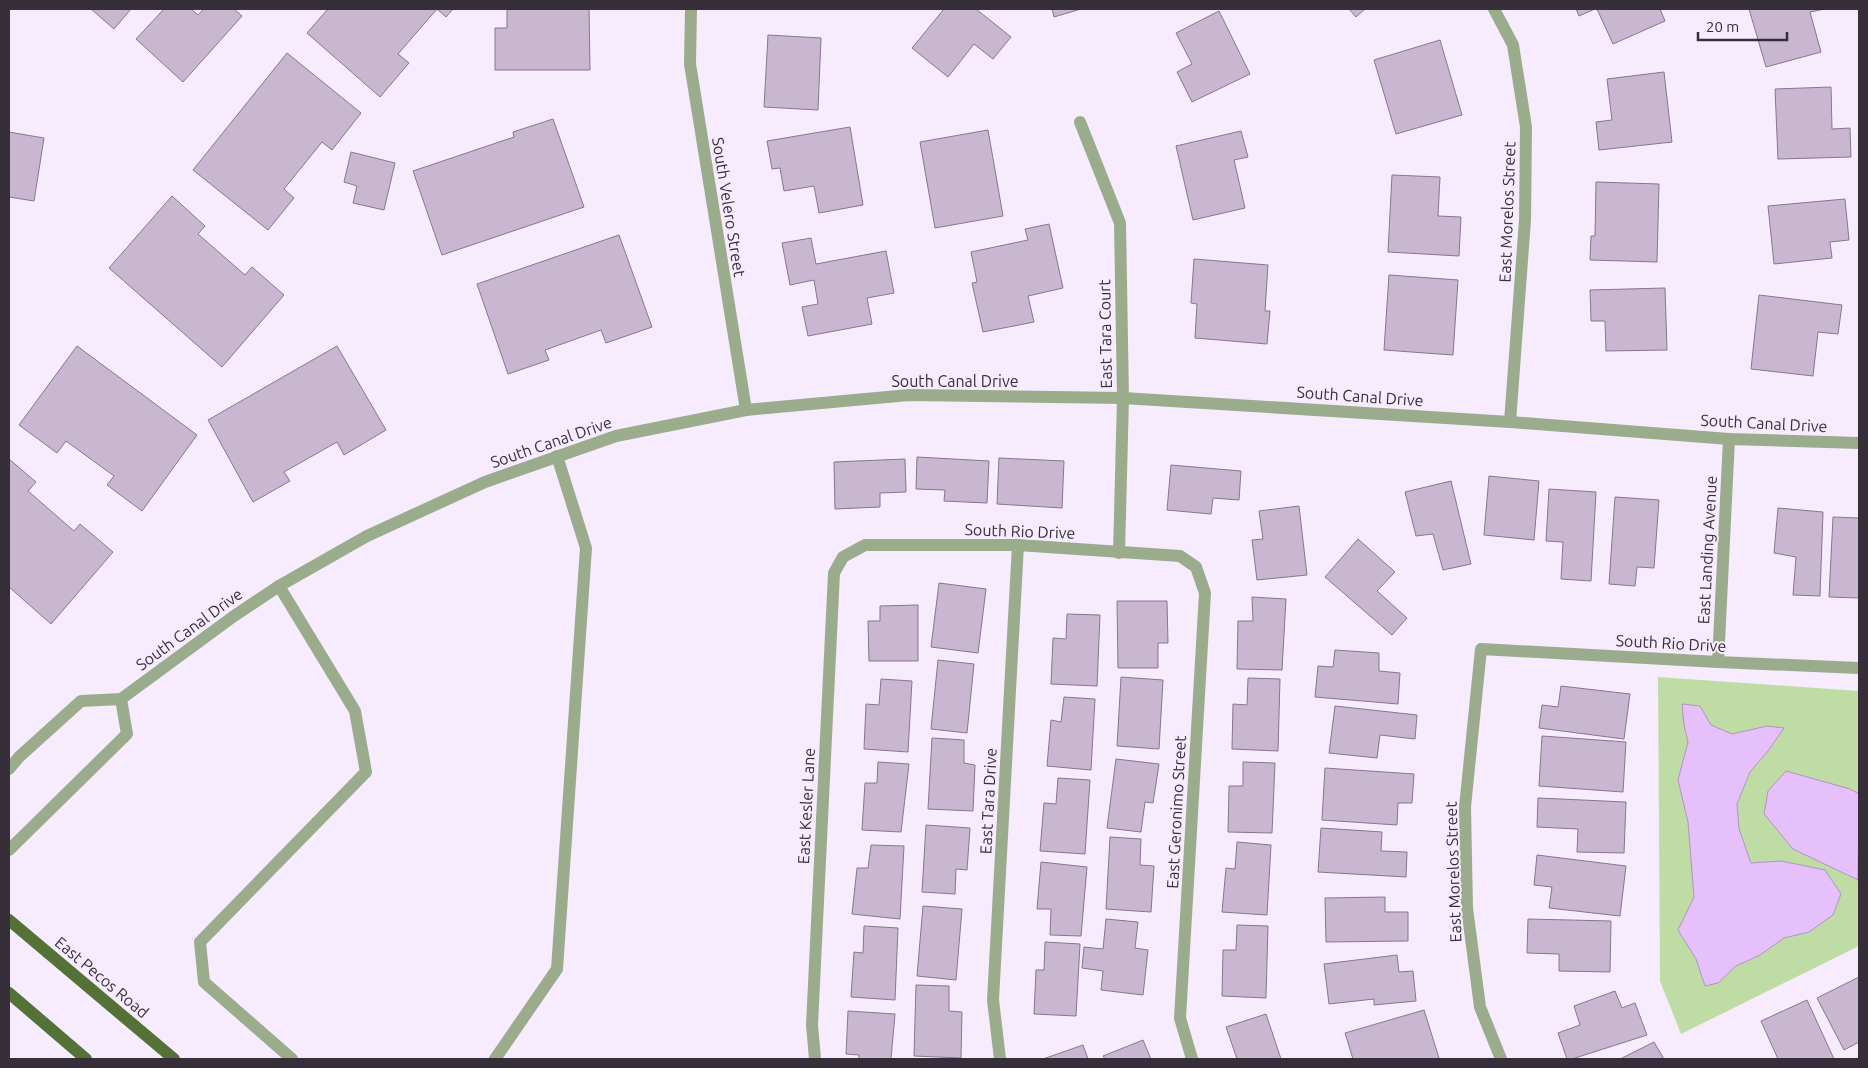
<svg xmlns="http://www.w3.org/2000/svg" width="1868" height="1068" font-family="Ubuntu,sans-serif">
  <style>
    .green { fill: #bedca4 }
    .water { fill: #e6c0fa; stroke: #b194c0 }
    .building { fill: #c9b7d2; stroke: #86768f }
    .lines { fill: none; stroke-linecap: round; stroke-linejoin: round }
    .minor { stroke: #9aac8c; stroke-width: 12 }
    .major { stroke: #547237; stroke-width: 12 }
    .labels { text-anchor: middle; stroke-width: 4; stroke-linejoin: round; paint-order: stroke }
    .street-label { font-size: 16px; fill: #362f3a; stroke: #f7ecfd }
  </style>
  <rect width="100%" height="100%" fill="#f7ecfd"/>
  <!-- green -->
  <polygon class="green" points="1658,677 1859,691 1859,946 1681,1034 1660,981"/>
  <!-- water -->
  <g class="water">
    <polygon points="1682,704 1700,706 1711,725 1732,734 1767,726 1784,728 1768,751 1750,772 1737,804 1739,829 1751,863 1781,861 1825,870 1841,894 1833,915 1809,932 1784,938 1760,955 1736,966 1718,983 1705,986 1696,959 1678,930 1694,897 1688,822 1678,780 1688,742 1684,725"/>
    <polygon points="1786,771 1850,789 1859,794 1858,880 1793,849 1764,814 1768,791"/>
  </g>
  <!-- building -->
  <g class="building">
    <polygon points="91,9 131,9 114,29"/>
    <polygon points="164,9 191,9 198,15 204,9 234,9 242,16 183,82 136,39"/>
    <polygon points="328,9 453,9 446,17 437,9 398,54 409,63 380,97 307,33"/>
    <polygon points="507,9 589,9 590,70 495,70 495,28 507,28"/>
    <polygon points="944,9 976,9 1011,37 993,59 974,44 948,77 912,48"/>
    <polygon points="1052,9 1081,9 1054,17"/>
    <polygon points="1349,9 1365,9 1356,17"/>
    <polygon points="1576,9 1595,9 1579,16"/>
    <polygon points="1597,9 1660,9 1665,21 1613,44"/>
    <polygon points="1749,9 1825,9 1810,12 1821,52 1766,67"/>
    <polygon points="1219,11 1250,74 1192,102 1177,72 1192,64 1176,33"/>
    <polygon points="768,35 821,38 818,110 764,107"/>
    <polygon points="1440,40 1462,115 1396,134 1374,60"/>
    <polygon points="287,53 361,113 332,150 322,142 284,189 294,198 268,230 193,170"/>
    <polygon points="1664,72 1672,142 1599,150 1596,122 1612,120 1607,79"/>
    <polygon points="1831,87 1832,129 1850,128 1851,157 1778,159 1775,89"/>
    <polygon points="553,119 584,207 442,255 413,171 514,137 513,132"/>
    <polygon points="850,127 863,205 819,213 814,186 784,191 780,168 772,169 767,141"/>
    <polygon points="988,130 1003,216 935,228 920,142"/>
    <polygon points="1241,131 1248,157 1234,160 1245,208 1193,220 1176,146"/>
    <polygon points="9,132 44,138 34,201 9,197"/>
    <polygon points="351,152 395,163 384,210 353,203 357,186 344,182"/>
    <polygon points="1392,175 1440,177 1438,216 1461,217 1459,256 1388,252"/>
    <polygon points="1596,182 1659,184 1657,262 1590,260 1591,236 1595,236"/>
    <polygon points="172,196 205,226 198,234 245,275 252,267 284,295 222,367 109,268"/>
    <polygon points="1845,199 1849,240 1830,242 1832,258 1774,264 1768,206"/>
    <polygon points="1049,224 1063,288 1028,296 1034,322 983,332 972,283 977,282 971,252 1028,240 1025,229"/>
    <polygon points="619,235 652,327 606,343 601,330 545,350 549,360 508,374 477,284"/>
    <polygon points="811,238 816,264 886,251 894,293 867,298 872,324 808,336 802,307 818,304 814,280 790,285 782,243"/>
    <polygon points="1194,259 1268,265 1265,311 1270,311 1267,344 1195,338 1197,304 1191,303"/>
    <polygon points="1389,275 1458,280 1453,355 1384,350"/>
    <polygon points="1665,288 1667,350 1606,351 1605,321 1591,321 1590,290"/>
    <polygon points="1759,295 1842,305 1838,334 1818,332 1813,376 1751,369"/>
    <polygon points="77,346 197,435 142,511 107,485 114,476 66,441 57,453 19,425"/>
    <polygon points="337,346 386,430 344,455 337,442 284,472 290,481 253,502 208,420"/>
    <polygon points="917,457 989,461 987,503 944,501 945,490 916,489"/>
    <polygon points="999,458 1064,461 1062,508 997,504"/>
    <polygon points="9,459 36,482 28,491 74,531 80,524 113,552 51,624 9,587"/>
    <polygon points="905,459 906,492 880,493 880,507 835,509 834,462"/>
    <polygon points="1171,465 1241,471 1239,500 1213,498 1211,514 1167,510"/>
    <polygon points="1489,476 1539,481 1534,540 1484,535"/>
    <polygon points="1451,481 1471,564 1443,570 1433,534 1416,536 1405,492"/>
    <polygon points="1549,489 1596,492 1591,581 1561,579 1563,542 1546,541"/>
    <polygon points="1615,497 1659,500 1654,568 1637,567 1635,586 1609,584"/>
    <polygon points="1299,506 1307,575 1257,580 1252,540 1263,539 1259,511"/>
    <polygon points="1778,508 1823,512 1820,596 1793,595 1796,557 1774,553"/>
    <polygon points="1833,517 1859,518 1859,598 1829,597"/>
    <polygon points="1358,539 1395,572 1377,591 1407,618 1392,635 1325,577"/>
    <polygon points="939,583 986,589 978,653 931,647"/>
    <polygon points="1252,597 1286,599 1282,670 1237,669 1238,621 1253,621"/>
    <polygon points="1117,601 1167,601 1168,643 1158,643 1158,668 1118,668"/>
    <polygon points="918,605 918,661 869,661 868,621 880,621 880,606"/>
    <polygon points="1067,614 1100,615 1097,686 1051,684 1053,638 1066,639"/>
    <polygon points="1335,650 1379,653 1379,671 1400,673 1398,704 1315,697 1318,666 1333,667"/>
    <polygon points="938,660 974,664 967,733 931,729"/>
    <polygon points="1121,677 1163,680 1159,749 1117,746"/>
    <polygon points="1248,678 1280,679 1278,751 1232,749 1233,704 1247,705"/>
    <polygon points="881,679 912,681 908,752 864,749 866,704 879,705"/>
    <polygon points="1561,686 1630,694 1624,739 1539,728 1542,705 1558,707"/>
    <polygon points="1064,697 1095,699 1091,770 1047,766 1051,720 1061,722"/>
    <polygon points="1335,706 1417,715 1415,739 1380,735 1377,758 1329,753"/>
    <polygon points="1542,736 1626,742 1623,792 1539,786"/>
    <polygon points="932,738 964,740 964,763 975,765 973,811 928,809"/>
    <polygon points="1116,759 1159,764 1153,803 1145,802 1141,832 1107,828"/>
    <polygon points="878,762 909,764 901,832 862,830 865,783 877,783"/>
    <polygon points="1243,762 1275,763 1272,833 1228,832 1229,786 1243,786"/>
    <polygon points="1325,768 1414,774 1412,803 1398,803 1397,825 1322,820"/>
    <polygon points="1058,778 1090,780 1085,854 1040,851 1044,803 1056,804"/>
    <polygon points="1538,798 1626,802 1624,853 1577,852 1578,829 1537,827"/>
    <polygon points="926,825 970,828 967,870 956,869 955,894 922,892"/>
    <polygon points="1321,828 1382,832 1381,851 1407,852 1406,877 1318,872"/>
    <polygon points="1110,837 1141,839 1140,865 1154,866 1151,912 1106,909"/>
    <polygon points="1237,842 1271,845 1267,915 1222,912 1226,868 1235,869"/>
    <polygon points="871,845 904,846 900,919 852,914 857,868 868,868"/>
    <polygon points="1537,855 1626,866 1620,916 1549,908 1552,887 1534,885"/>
    <polygon points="1041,862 1087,867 1081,936 1050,935 1051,909 1037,909"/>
    <polygon points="1385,897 1385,912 1408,912 1408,941 1326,942 1325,898"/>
    <polygon points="923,906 962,909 956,980 917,976"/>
    <polygon points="1106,919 1138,922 1135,948 1148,950 1143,995 1101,990 1103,971 1082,968 1084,947 1103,949"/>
    <polygon points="1528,919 1611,921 1610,972 1559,971 1559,954 1527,953"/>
    <polygon points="1237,925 1268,926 1266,998 1222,996 1223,950 1236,950"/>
    <polygon points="864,926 898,928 895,1000 851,997 854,952 863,953"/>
    <polygon points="1045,942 1080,944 1076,1016 1034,1014 1036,970 1044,970"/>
    <polygon points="1397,955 1399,972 1413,971 1416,1001 1374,1005 1374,999 1329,1004 1324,964"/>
    <polygon points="1859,977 1859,1042 1844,1050 1817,998"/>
    <polygon points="916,985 949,986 949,1011 962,1012 961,1058 914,1056"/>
    <polygon points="1615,991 1622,1008 1635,1003 1647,1035 1572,1059 1567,1059 1558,1033 1580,1025 1574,1006"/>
    <polygon points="1807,1000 1834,1059 1778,1059 1761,1021"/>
    <polygon points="1424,1010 1439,1058 1434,1059 1353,1059 1345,1033"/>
    <polygon points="848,1011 895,1014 891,1059 859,1059 859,1055 846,1054"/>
    <polygon points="1266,1014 1281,1059 1237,1059 1226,1027"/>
    <polygon points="1143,1040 1151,1059 1105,1059 1103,1056"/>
    <polygon points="1654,1042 1664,1059 1620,1059"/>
    <polygon points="1083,1045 1088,1059 1043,1059"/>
  </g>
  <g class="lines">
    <!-- minor -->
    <g class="minor">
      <polyline points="691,9 690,64 746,410"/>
      <polyline points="1494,9 1513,45 1526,127 1525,220 1510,422"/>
      <polyline points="1080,122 1120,223 1123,398 1119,553"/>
      <polyline points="279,586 355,711 366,772 200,942 204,982 292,1059"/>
      <polyline points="1718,662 1729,439"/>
      <polyline points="9,769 19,757 81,701 121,699 234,616 279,586 367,536 485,482 616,436 746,410 909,395 1123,398 1510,422 1729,439 1859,443"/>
      <polyline points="9,850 127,734 121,699"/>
      <polyline points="495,1059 557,969 586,548 557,456"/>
      <polyline points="815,1059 812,1025 834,573 843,557 865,545 1018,545 1180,556 1196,567 1205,593 1180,1018 1192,1059"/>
      <polyline points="1000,1059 993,1000 1018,545"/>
      <polyline points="1501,1059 1480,1007 1467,908 1465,807 1481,649 1718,662 1859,668"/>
    </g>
    <!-- major -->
    <g class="major">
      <polyline points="9,920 174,1059"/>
      <polyline points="9,993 86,1059"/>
    </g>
  </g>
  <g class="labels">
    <!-- street labels -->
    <g class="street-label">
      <text transform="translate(729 207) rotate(81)" y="6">South Velero Street</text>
      <text transform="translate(1507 212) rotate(-88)" y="6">East Morelos Street</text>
      <text transform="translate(1105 334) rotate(-91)" y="6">East Tara Court</text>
      <text x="955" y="387">South Canal Drive</text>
      <text transform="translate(1360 396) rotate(4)" y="6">South Canal Drive</text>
      <text transform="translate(1764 423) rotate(3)" y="6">South Canal Drive</text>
      <text transform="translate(551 442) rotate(-19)" y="6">South Canal Drive</text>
      <text transform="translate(1020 531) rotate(2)" y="6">South Rio Drive</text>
      <text transform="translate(1707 550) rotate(-87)" y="6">East Landing Avenue</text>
      <text transform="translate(189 629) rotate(-36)" y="6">South Canal Drive</text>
      <text transform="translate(1671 643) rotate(3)" y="6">South Rio Drive</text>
      <text transform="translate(988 801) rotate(-87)" y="6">East Tara Drive</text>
      <text transform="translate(806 806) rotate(-87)" y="6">East Kesler Lane</text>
      <text transform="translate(1176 812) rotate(-87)" y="6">East Geronimo Street</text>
      <text transform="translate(1453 872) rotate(-92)" y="6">East Morelos Street</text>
      <text transform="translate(102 977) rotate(40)" y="6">East Pecos Road</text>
    </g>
  </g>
  <!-- border -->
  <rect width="1868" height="1068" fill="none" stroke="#362f3a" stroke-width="20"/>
  <!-- scale -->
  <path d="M1698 32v8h89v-8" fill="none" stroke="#362f3a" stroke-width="2.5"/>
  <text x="1706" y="32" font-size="15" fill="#362f3a" stroke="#f7ecfd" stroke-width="4" paint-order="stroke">20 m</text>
</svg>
